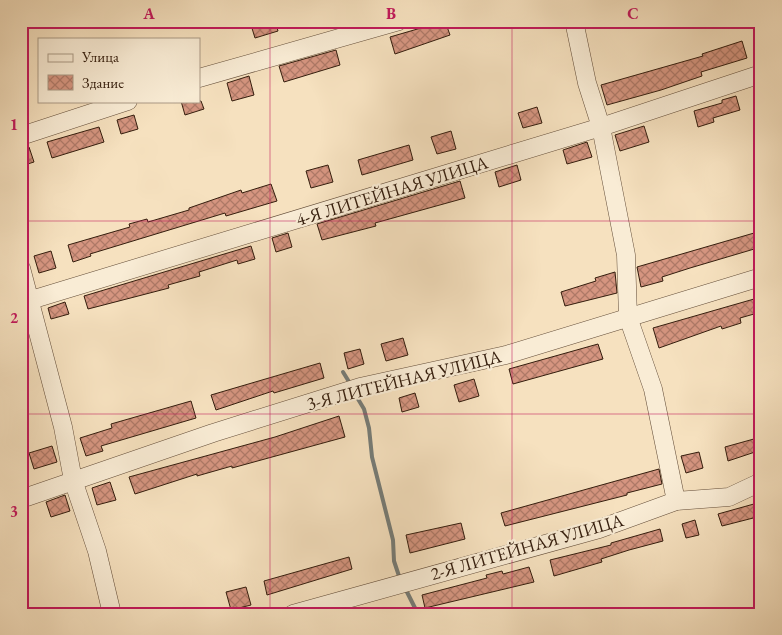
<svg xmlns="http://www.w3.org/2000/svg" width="782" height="635" font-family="'EB Garamond',serif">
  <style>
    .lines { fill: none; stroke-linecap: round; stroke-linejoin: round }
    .stream { stroke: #767c77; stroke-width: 4 }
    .building { fill: url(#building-cross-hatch); stroke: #341d0d }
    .minor-casing { stroke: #644e3a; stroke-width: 19 }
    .minor { stroke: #f9ecd5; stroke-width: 18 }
    .grid { fill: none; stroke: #c2185b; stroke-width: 1; stroke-opacity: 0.55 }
    .labels { text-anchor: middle; stroke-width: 4.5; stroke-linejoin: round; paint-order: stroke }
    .street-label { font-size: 18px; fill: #341d0d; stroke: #f9ecd5 }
    .neatline { fill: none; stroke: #c2185b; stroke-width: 2 }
    .grid-label { font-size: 16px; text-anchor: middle; font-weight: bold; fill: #c2185b }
  </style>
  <defs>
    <pattern id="building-cross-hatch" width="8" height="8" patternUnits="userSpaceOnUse" patternTransform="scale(1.25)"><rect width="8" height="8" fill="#d59580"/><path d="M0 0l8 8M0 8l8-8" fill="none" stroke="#ae7967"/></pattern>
  </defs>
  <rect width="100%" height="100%" fill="#f6e1bf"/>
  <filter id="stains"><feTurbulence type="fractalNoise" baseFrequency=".004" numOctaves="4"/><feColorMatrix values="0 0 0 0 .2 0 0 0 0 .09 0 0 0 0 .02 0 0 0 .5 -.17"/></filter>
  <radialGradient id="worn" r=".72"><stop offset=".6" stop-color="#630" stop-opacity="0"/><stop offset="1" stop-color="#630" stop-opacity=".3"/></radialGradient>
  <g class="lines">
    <!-- stream -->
    <g class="stream">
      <polyline points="343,372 351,385"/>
      <polyline points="355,394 364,409 369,428 372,457 393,540 394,561 400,579"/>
      <polyline points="405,588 418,614"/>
    </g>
  </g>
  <!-- building -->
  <g class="building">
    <polygon points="264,21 275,21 278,31 255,38 251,25"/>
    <polygon points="445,21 450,35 395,54 390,37"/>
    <polygon points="742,41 747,58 701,72 702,76 661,90 607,105 601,85 703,56 702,54"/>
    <polygon points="336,50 340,65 284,82 279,66"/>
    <polygon points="249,76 254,95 232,101 227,83"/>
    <polygon points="736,96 740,110 713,118 714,122 698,127 694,111 722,103 722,100"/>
    <polygon points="181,101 201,101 204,109 185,115"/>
    <polygon points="537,107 542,123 523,128 518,113"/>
    <polygon points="134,115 138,129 121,134 117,120"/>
    <polygon points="644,126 649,142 620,151 615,135"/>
    <polygon points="99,127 104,142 52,158 47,142"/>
    <polygon points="451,131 456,149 437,154 431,137"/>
    <polygon points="587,142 592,157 567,164 563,150"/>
    <polygon points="409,145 413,160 362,175 358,160"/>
    <polygon points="29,147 34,162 21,166 21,150"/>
    <polygon points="328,165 333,182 311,188 306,171"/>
    <polygon points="517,165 521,180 499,187 495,172"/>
    <polygon points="460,181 465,198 375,223 376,226 322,240 317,224"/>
    <polygon points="271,184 277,201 226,216 225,213 90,254 91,256 73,262 68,245 130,227 129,224 147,219 148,222 189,210 189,208 241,190 242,193"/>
    <polygon points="761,231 761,247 690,268 662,277 663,281 641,287 637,267"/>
    <polygon points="288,233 292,247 276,252 272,238"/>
    <polygon points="251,246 255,259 238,264 237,260 199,272 200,276 168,285 169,288 88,309 84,296"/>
    <polygon points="51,251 56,268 39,273 34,256"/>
    <polygon points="615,272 617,293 565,306 561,292 596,281 595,278"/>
    <polygon points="761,297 761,312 740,318 741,323 722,329 721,326 659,348 653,328"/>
    <polygon points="65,302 69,314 51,319 48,308"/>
    <polygon points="403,338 408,355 386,361 381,344"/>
    <polygon points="598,344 603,359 513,384 509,369"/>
    <polygon points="360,349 364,364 348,369 344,353"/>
    <polygon points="320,363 324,378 274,393 273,391 216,410 211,395"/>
    <polygon points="474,379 479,396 459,402 454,385"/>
    <polygon points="415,393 419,407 402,412 399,398"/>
    <polygon points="191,401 196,418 101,446 103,451 86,456 80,438 112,428 111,424"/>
    <polygon points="339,416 345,437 232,468 232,466 197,476 197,474 135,494 129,477 275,437"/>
    <polygon points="761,437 761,450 728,461 725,447"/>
    <polygon points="52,446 57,462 34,469 29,453"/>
    <polygon points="699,452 703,468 686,473 681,456"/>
    <polygon points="659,469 662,484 627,493 627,495 505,526 501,513"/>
    <polygon points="110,482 116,500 97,505 92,488"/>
    <polygon points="65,495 70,511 51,517 46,502"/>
    <polygon points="761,502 761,516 722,526 718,514"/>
    <polygon points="695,520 699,535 686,538 682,524"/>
    <polygon points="461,523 465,539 410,553 406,535"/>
    <polygon points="660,529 663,541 629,550 601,559 602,562 554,576 550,560 611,545 611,543"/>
    <polygon points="349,557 352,569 267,595 264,581"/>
    <polygon points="529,567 534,582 425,608 422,595 487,578 486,575 502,571 503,574"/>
    <polygon points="246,587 251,605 231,610 226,592"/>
  </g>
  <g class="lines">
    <defs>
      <g id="minor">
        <polyline points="574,21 587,83 601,127 626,255 628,317 653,389 676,501"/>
        <polyline points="199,78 399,21"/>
        <polyline points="21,136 128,101"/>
        <polyline points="21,268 63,427 73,480 97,551 112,614"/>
        <polyline points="21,303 601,127 761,74"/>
        <polyline points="21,499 213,433 360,387 506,355 761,277"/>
        <polyline points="293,614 599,529 676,501 729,497 761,482"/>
      </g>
    </defs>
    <!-- minor casing -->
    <use href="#minor" class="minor-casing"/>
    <!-- minor -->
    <use href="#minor" class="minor"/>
  </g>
  <!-- grid -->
  <path class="grid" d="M270,21v593M512,21v593M21,221h740M21,414h740"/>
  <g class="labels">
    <!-- street labels -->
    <g class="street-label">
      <text transform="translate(392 191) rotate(-17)" y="6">4-Я ЛИТЕЙНАЯ УЛИЦА</text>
      <text transform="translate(404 380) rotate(-14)" y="6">3-Я ЛИТЕЙНАЯ УЛИЦА</text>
      <text transform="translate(527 547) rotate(-16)" y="6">2-Я ЛИТЕЙНАЯ УЛИЦА</text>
    </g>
  </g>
  <!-- margin -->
  <rect width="782" height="635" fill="none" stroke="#f6e1bf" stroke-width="55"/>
  <!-- legend -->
  <rect x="38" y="38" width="162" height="65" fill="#f9ecd5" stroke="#aa9985"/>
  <rect x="48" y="54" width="25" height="8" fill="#f9ecd5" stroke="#aa9985"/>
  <text x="82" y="62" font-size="15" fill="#341d0d">Улица</text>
  <rect x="48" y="75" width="25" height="15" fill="url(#building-cross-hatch)" stroke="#aa9985"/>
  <text x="82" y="88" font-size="15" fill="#341d0d">Здание</text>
  <rect x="28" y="28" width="726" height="580" class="neatline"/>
  <g class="grid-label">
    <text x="149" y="19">A</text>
    <text x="391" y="19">B</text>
    <text x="633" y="19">C</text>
    <text x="14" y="130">1</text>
    <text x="14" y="323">2</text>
    <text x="14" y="517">3</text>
  </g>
  <rect width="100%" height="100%" filter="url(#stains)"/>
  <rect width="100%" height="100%" fill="url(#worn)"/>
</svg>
